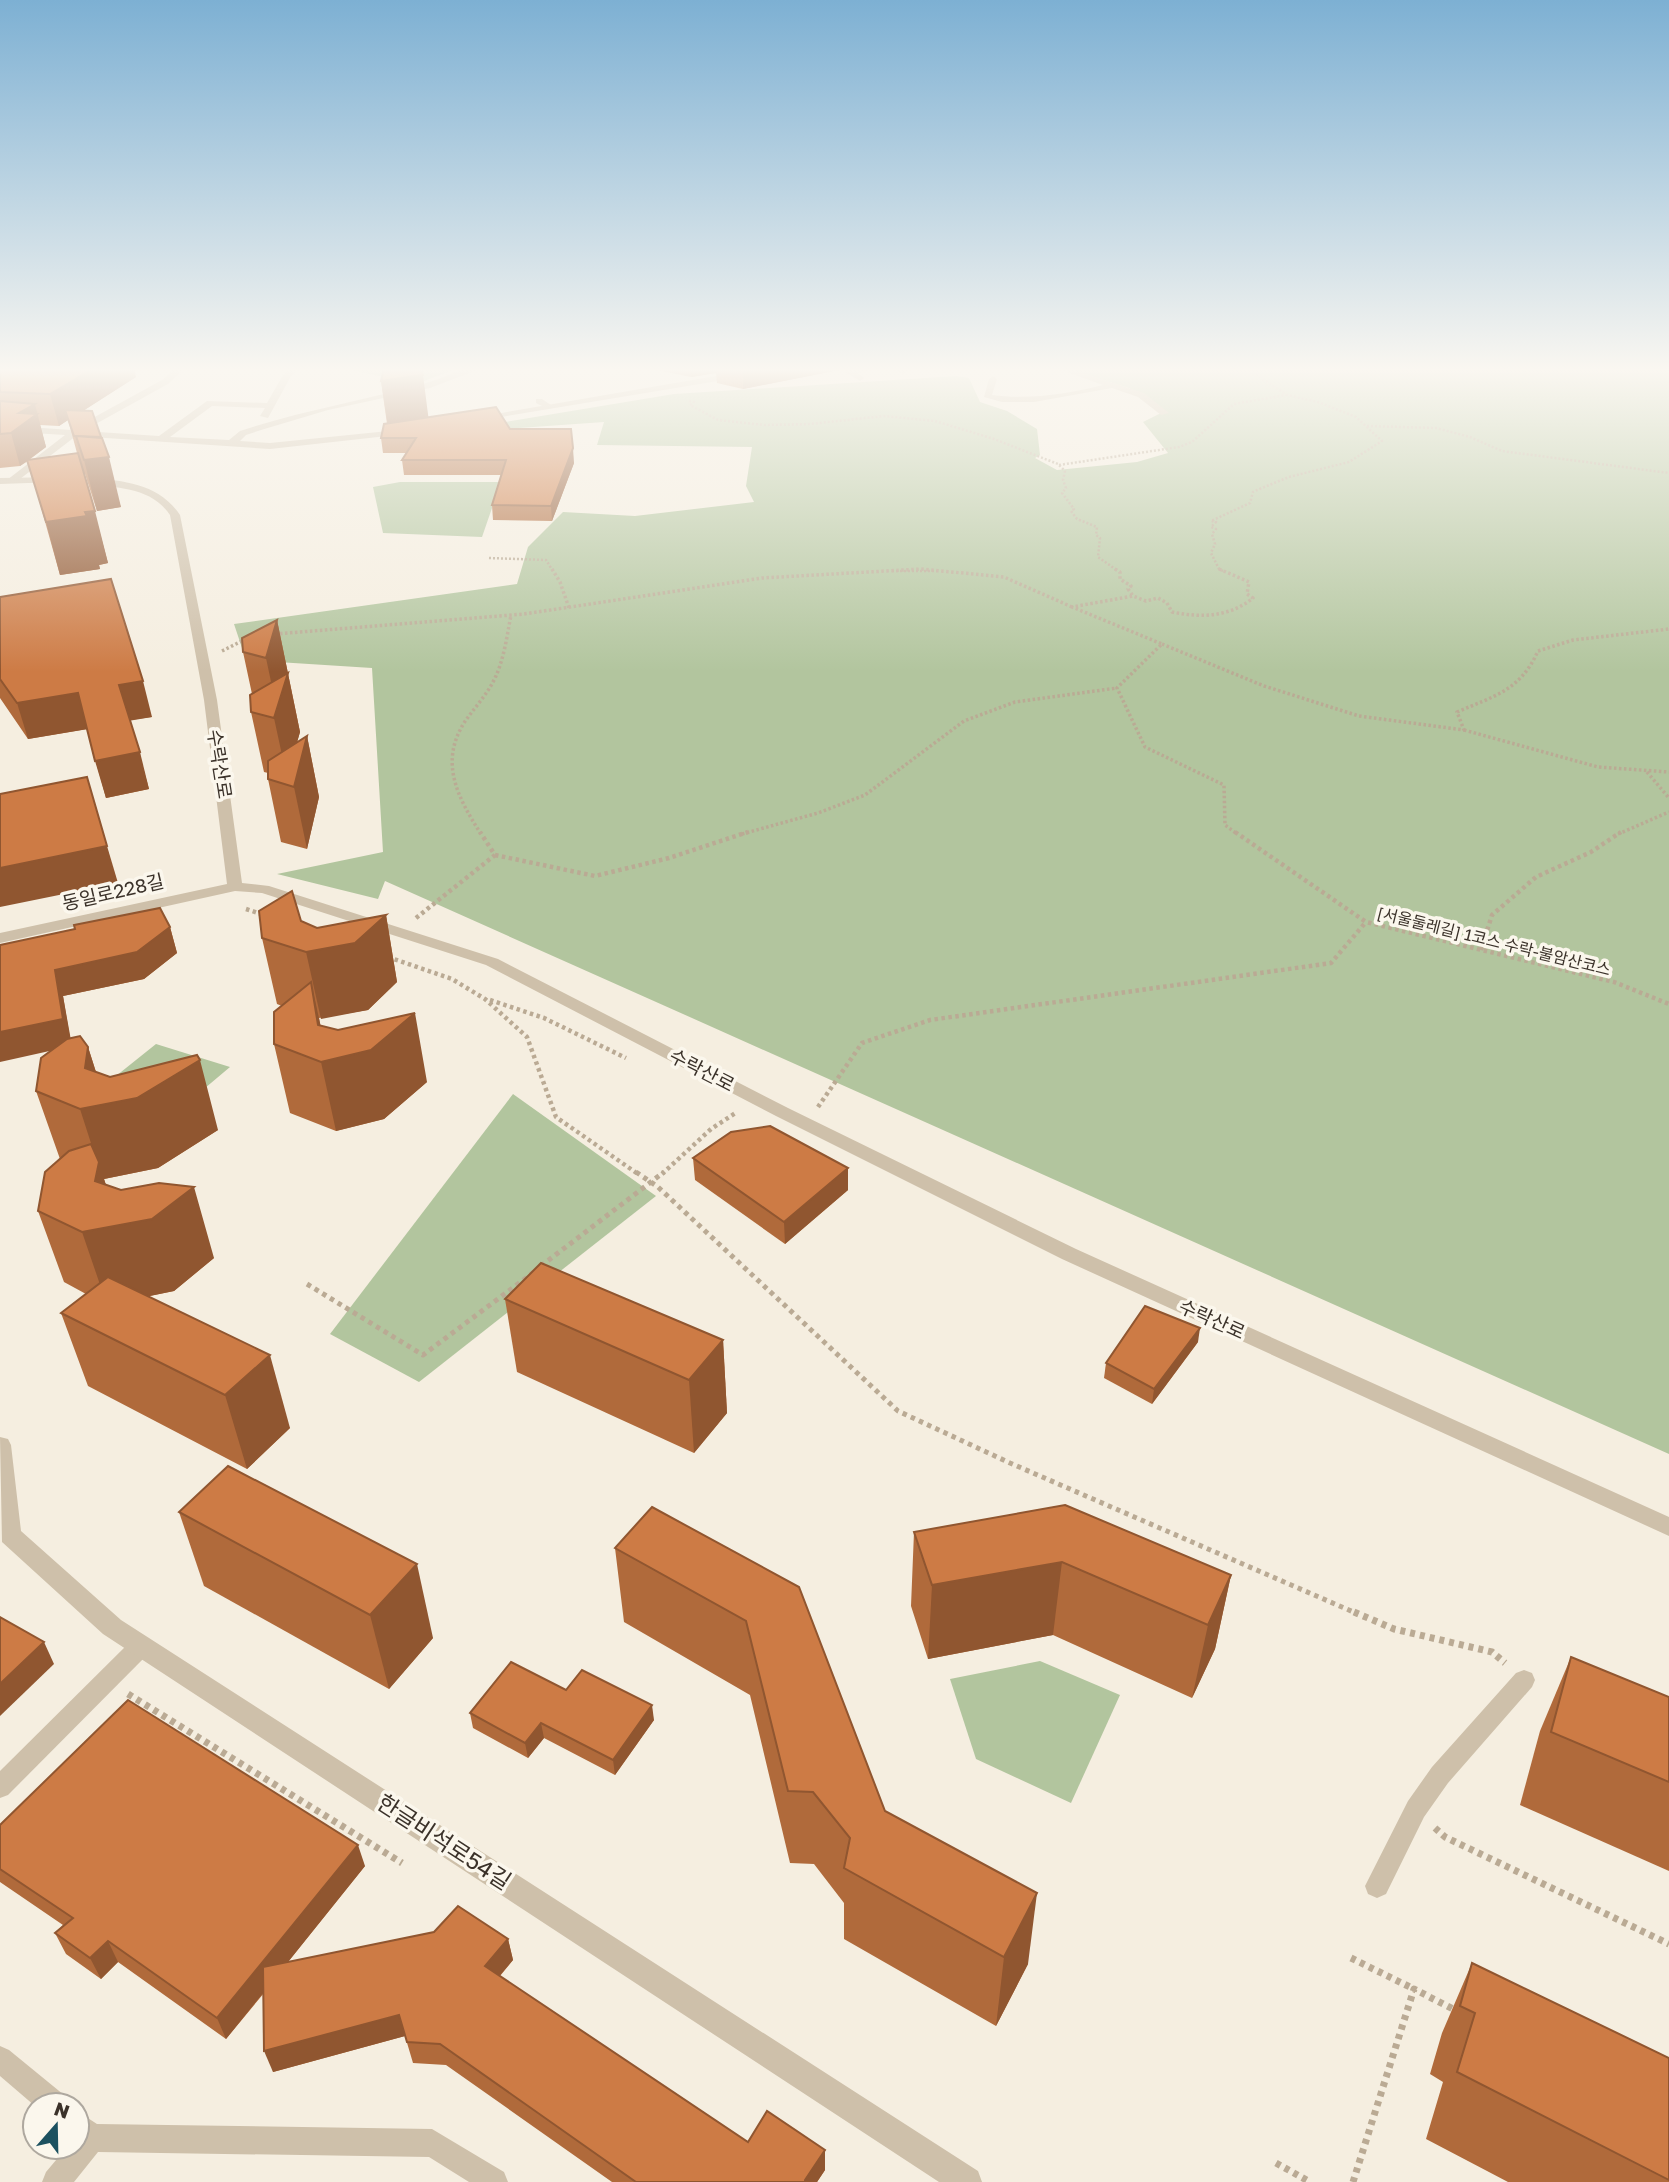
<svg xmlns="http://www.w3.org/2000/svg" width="1669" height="2182" font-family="'Golos Text','Noto Sans KR',sans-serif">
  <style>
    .green { fill: #b2c59e }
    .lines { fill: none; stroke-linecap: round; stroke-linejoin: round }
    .path-far4 { stroke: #baaa94; stroke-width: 2.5; stroke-dasharray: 2 2; stroke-linecap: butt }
    .path-far3 { stroke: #baaa94; stroke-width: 3.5; stroke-dasharray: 2.5 2.5; stroke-linecap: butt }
    .path-far2 { stroke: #baaa94; stroke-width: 4.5; stroke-dasharray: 3.5 3.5; stroke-linecap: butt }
    .path-far1 { stroke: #baaa94; stroke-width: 5; stroke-dasharray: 4.5 4.5; stroke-linecap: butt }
    .path { stroke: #baaa94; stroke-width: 7; stroke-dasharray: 5 5; stroke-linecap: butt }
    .service { fill: #cec0aa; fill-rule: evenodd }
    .minor { fill: #cec0aa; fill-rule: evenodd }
    .tertiary { fill: #cec0aa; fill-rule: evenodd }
    .wall { fill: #b06a3b; fill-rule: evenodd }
    .shaded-wall { fill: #905630 }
    .building { fill: #cd7b45; stroke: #905630; stroke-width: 2 }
    .labels { text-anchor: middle; stroke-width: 7; stroke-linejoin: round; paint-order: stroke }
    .far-street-label { font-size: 16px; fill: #3b322a; stroke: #fbf7ed }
    .street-label { font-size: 19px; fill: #3b322a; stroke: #fbf7ed }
    .near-street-label { font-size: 23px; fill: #3b322a; stroke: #fbf7ed }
  </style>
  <rect width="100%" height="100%" fill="#f5eee0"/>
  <!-- green -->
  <g class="green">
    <polygon points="338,367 461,367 416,384"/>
    <polygon points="1061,367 1669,367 1669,1454 385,881 378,899 277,874 383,852 372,668 246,660 234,624 517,584 528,547 563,512 635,516 754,502 746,486 752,447 597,445 604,422 433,434 674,394 956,376 969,378 980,402 1007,411 1037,429 1040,455 1035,458 1057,470 1137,462 1168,453 1143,422 1163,412 1129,388"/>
    <polygon points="400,482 501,482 482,537 383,533 373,487"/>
    <polygon points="156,1044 230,1067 167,1120 91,1096"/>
    <polygon points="513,1094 656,1196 419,1382 330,1334"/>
    <polygon points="1040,1661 1120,1695 1071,1803 976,1759 950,1679"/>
  </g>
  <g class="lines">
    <!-- path-far4 -->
    <g class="path-far4">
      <polyline points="689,401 694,402 690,405 718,420 764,425 810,424 884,416 935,421 994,439 1058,464 1065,471 1063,480 1066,488 1062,493 1074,509 1071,511 1077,519 1097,527 1096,535 1100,538 1098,557 1118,571"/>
      <polyline points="1367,426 1436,428 1470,437 1502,451 1669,473"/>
      <polyline points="1059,465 1179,447 1192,442 1234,404 1286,395"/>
      <polyline points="489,558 546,560 553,571"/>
      <polyline points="892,571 938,571"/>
      <polyline points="1223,571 1219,569 1211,553 1215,544 1212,534 1216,529 1211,527 1216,522 1211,521 1250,503 1253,492 1257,490 1289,477 1349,462 1382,441 1356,417 1318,402 1287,395 1244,367"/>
    </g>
    <!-- path-far3 -->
    <g class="path-far3">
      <polyline points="552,569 560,582 569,608"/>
      <polyline points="1115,569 1120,572 1120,579 1131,586 1128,589 1133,596"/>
      <path d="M1219,569l30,13 -2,12 6,4c-23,19 -52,20 -81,14l-5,-9 -9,-5 -12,3 -13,-5 -61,11 90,37 -45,44 28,59 79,38 1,40 12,9"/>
      <polyline points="275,634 524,614 762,578 921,569 1004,577 1072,607"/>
      <path d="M1162,644l102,42 95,30 105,14 -7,-18c37,-16 63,-21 81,-61l35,-11 96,-11"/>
      <polyline points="222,651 246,639"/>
      <polyline points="1464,730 1598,767 1669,772"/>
      <polyline points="1647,772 1669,798"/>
      <path d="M481,834c-23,-36 -42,-71 -17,-111 10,-15 23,-28 31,-45 9,-19 12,-42 16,-63"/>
      <polyline points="742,834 818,813 865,795 964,721 1015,702 1117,688"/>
      <polyline points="1618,834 1669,812"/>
    </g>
    <!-- path-far2 -->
    <g class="path-far2">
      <polyline points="1235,832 1366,922 1614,982 1669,1004"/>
      <polyline points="495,855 595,876 669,858 748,832"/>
      <polyline points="246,909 264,915"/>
      <polyline points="416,918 495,855 480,832"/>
      <polyline points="1481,950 1492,915 1536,877 1591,852 1621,832"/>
      <polyline points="388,957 452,979 485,999 527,1037 556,1117 638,1174"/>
      <polyline points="490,1000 544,1018 626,1058"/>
      <polyline points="818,1107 862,1043 930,1020 1331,963 1366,922"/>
      <polyline points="662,1174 711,1129 737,1112"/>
    </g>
    <!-- path-far1 -->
    <g class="path-far1">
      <polyline points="636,1172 658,1187 898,1411 1010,1463 1358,1614"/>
      <polyline points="541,1266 664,1172"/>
      <polyline points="307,1284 423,1355 534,1272"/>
    </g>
    <!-- path -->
    <g class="path">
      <polyline points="1354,1612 1394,1629 1492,1652 1505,1663"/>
      <polyline points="128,1694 402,1863"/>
      <polyline points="1435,1828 1445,1837 1669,1944"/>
      <polyline points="1351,1958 1414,1989"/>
      <polyline points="1276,2163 1310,2182"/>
      <polyline points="1353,2182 1414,1989 1455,2010"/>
    </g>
    <!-- service -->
    <g class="service">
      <polygon points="536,399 542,399 551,405 544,407 536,403"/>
      <polygon points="141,1637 149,1639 152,1646 149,1653 8,1795 0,1798 0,1771 133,1639"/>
      <polygon points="1524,1670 1532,1673 1535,1680 1532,1687 1448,1783 1424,1817 1386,1894 1377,1898 1368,1894 1365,1886 1408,1801 1432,1767 1516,1673"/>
      <polygon points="0,2046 9,2050 64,2095 68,2105 35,2106 0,2076"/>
      <polygon points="77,2111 97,2124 432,2129 504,2172 508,2182 469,2182 429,2157 98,2152 74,2182 42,2182 46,2172 67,2147 77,2147"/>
    </g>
    <!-- minor -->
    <g class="minor">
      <path d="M177,367h9l-18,17 -85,47 76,5 48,-35 60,2 16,-28 8,-8h9l-9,9 -23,42 -8,-2 5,-8 -53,-2 -42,31 59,3 11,-9c60,-20 122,-30 183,-47 21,-5 41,-19 62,-17l-55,21 -102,22 -67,20 -15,5 -6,6 30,2 138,-14 2,2 -5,3 -135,15 -194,-13 -60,46 -9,-2 58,-45 -65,-4v-6l71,5 91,-50z"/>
      <polygon points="866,367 883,367 858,373 864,378 860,381 845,372"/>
      <polygon points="891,367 901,367 907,371 903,374"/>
      <path d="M1053,367h11l80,26 25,20 -8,2 -23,-18 -26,-9 -78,14h-32l-18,-5 5,-18 4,-3 4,3 -5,16c37,5 75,-1 111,-10z"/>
      <polygon points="739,372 742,377 477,421 472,418"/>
    </g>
    <!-- tertiary -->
    <g class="tertiary">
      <polygon points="61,477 62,479 57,482 0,484 0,478"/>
      <path d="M91,478c35,3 68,6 89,37l37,185 25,183 27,3 229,73 290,149 288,141 593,268v19l-607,-277 -286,-143 -290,-151 -224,-72 -27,-2 -235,52v-10l227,-49 -23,-184 -34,-185c-20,-29 -52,-26 -83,-32l-1,-2z"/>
      <polygon points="0,1437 8,1439 11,1445 21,1531 121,1620 978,2171 982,2182 939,2182 103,1634 2,1542"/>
    </g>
  </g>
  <!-- wall -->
  <g class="wall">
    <path d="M0,367l136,10 -52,33 37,97 -24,4 -12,-37h-1l24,89 -9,2 1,4 -40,6 -32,-114 -8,5 -20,2zM68,420l9,33 -48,7 17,-13 -6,-22 19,1z"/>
    <polygon points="642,367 854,367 743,389 717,383 716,373 691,377"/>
    <polygon points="381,381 428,417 510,429 574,463 552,521 493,520 492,505 501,475 404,475 402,460 407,453 383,453 381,438 387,424"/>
    <polygon points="0,597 152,717 130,720 149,789 106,798 87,729 28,739 0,698"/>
    <polygon points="277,620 300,732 297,742 307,736 319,797 307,849 281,842 268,779 268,773 264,772 251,712 252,694 243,652"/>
    <polygon points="386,915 397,982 368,1010 319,1018 320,1025 427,1082 384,1119 336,1131 290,1113 274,1044 282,1006 277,1004 262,938 301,921 317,928"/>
    <polygon points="170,927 177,953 144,979 63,996 70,1038 88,1047 96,1072 218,1130 158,1168 104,1179 106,1185 214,1258 174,1291 149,1296 290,1428 247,1469 88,1386 61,1313 86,1294 64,1282 38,1211 60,1159 36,1091 52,1050 0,945"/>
    <polygon points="693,1158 848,1168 848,1190 785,1244 695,1180"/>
    <polygon points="505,1299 723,1340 727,1413 694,1453 517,1372"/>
    <polygon points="1198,1342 1152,1404 1104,1378 1106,1363"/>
    <polygon points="179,1512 433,1638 389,1689 204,1586"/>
    <polygon points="914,1532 1231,1575 1215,1649 1192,1698 1053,1635 928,1659 911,1606"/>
    <polygon points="615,1548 799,1587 885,1811 1028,1964 996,2026 844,1939 844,1903 814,1864 790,1863 750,1695 624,1622"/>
    <polygon points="1571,1657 1669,1697 1669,1871 1520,1805 1540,1731"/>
    <polygon points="566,1690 654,1720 615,1775 544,1738 528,1758 473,1728 470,1713"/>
    <polygon points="0,1825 365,1866 288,1962 508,1939 513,1960 500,1976 748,2142 825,2170 817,2182 612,2182 446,2065 413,2063 405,2036 273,2072 264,1993 226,2039 118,1962 101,1979 66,1954 55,1933 63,1925 0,1882"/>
    <polygon points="1472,1963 1669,2058 1669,2182 1508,2182 1426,2139 1443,2082 1430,2074 1442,2033"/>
  </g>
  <!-- shaded-wall -->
  <g class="shaded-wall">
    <polygon points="95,367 134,367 136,377 69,420 65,410 68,420 59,426 50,394"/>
    <polygon points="690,367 716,367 716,373 691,377"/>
    <polygon points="743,367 854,367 743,389"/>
    <polygon points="423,375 429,422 388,427 381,381"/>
    <polygon points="35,404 46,447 20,466 11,433 19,413"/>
    <polygon points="573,448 574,463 552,521 551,506"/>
    <polygon points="109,457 121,507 97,511 84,460"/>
    <polygon points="95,511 108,563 99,565 100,569 60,575 46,522"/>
    <polygon points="277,620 300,732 287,778 274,718 277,710 266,658"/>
    <polygon points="143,681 152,717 128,721 119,685"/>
    <polygon points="78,693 88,729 28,739 17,703"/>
    <polygon points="307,736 319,797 307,849 294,787"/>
    <polygon points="140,752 149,789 106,798 95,761"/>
    <polygon points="107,846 118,883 0,907 0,868"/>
    <polygon points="386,915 397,982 368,1010 321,1019 306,952"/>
    <polygon points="170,927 177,953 144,979 63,996 72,1046 0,1062 0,1032 55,970"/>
    <polygon points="311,982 326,1050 415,1013 427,1082 384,1119 336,1131 321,1062 318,1025"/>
    <polygon points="88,1047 106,1104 200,1060 218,1130 158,1168 104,1179 119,1225 194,1187 214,1258 174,1291 107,1305 82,1232 98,1165 80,1109"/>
    <polygon points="848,1168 848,1190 785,1244 784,1222"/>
    <polygon points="1200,1328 1198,1342 1152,1404 1154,1389"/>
    <polygon points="723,1340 727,1413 694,1453 689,1380"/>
    <polygon points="270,1355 290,1428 247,1469 225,1395"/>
    <polygon points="1062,1562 1053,1635 928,1659 932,1585"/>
    <polygon points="417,1564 433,1638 389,1689 370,1615"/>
    <polygon points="1231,1575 1215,1649 1192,1698 1208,1625"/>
    <polygon points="44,1642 54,1664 0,1716 0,1684"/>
    <polygon points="652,1705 654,1720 615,1775 613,1760"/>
    <polygon points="541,1723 544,1738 528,1758 525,1743"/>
    <polygon points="358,1845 365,1866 226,2039 217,2018"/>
    <polygon points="1037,1893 1028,1964 996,2026 1004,1957"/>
    <polygon points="508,1939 513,1960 490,1987 485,1966"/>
    <polygon points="108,1941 118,1962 101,1979 90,1958"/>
    <polygon points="399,2015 405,2036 273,2072 264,2051"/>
    <polygon points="825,2150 825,2170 817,2182 805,2182 805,2180"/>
  </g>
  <!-- building -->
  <g class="building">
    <polygon points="0,367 96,367 50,394 0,392"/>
    <polygon points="384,367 420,367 423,375 381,381"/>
    <polygon points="0,401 35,404 19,413 37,414 11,433 0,434"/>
    <polygon points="496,407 510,429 571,429 573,448 551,506 492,505 506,460 402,460 416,438 381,438 384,424"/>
    <polygon points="65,410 92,411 101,437 74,436"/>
    <polygon points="76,436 102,438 109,457 84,460"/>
    <polygon points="78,453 95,511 85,512 87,516 46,522 27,460"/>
    <polygon points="111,579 143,681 119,685 140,752 95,761 78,693 17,703 0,679 0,597"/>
    <polygon points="277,620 266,658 243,652 242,638"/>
    <polygon points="288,673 274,718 251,712 250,695"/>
    <polygon points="307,736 294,787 268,779 268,761"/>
    <polygon points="87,777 107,846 0,868 0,794"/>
    <polygon points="292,891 301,921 317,928 386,915 355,943 306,952 262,938 259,911"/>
    <polygon points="160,908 170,927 137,952 55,970 63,1019 0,1032 0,945 75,929 74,925"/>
    <polygon points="311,982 318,1025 338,1030 415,1013 371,1050 321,1062 274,1044 274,1012"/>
    <polygon points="80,1036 88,1047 85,1068 110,1077 197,1055 200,1060 137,1098 80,1109 36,1091 41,1058 67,1039"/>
    <polygon points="770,1126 848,1168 784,1222 693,1158 731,1132"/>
    <polygon points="91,1144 99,1162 95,1181 121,1190 159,1183 194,1187 152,1219 82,1232 38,1211 45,1172 69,1151"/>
    <polygon points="541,1263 723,1340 689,1380 505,1299"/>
    <polygon points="108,1277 270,1355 225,1395 61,1313"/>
    <polygon points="1145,1306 1200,1328 1154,1389 1106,1363"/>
    <polygon points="228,1466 417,1564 370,1615 179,1512"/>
    <polygon points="1065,1505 1231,1575 1208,1625 1062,1562 932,1585 914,1532"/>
    <polygon points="652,1507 799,1587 885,1811 1037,1893 1004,1957 844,1868 850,1838 813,1792 788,1791 746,1621 615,1548"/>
    <polygon points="0,1617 44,1642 0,1684"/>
    <polygon points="1571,1657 1669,1697 1669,1782 1551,1732"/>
    <polygon points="511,1662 566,1690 582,1670 652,1705 613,1760 541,1723 525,1743 470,1713"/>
    <polygon points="128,1700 358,1845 217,2018 108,1941 90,1958 55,1933 73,1918 0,1869 0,1825"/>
    <polygon points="458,1906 508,1939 485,1966 748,2142 767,2111 825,2150 805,2180 805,2182 636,2182 440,2044 407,2042 399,2015 264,2051 263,1967 434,1932"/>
    <polygon points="1472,1963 1669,2058 1669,2180 1457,2072 1475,2013 1460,2006"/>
  </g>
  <!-- sky -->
  <linearGradient id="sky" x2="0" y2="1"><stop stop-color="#7db0d3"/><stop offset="0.55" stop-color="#faf7f1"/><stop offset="1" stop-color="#faf7f1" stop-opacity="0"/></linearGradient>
  <rect width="1669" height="672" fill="url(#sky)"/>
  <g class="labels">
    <!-- far-street labels -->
    <g class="far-street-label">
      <text transform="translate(1494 941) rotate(14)" y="6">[서울둘레길] 1코스 수락-불암산코스</text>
    </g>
    <!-- street labels -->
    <g class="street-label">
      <text transform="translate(220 764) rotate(81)" y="7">수락산로</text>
      <text transform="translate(113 892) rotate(-13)" y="7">동일로228길</text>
      <text transform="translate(702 1070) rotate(27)" y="7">수락산로</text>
      <text transform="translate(1212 1319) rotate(24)" y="7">수락산로</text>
    </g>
    <!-- near-street labels -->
    <g class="near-street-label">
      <text transform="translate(444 1842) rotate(33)" y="8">한글비석로54길</text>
    </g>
  </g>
  <!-- north arrow -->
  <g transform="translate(56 2126) rotate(20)"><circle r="33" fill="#fbf7ed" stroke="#aea89f" stroke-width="2"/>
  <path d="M0-5L12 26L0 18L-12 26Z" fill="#1c5160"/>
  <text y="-10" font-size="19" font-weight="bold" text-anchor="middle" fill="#3b322a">N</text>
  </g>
</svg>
